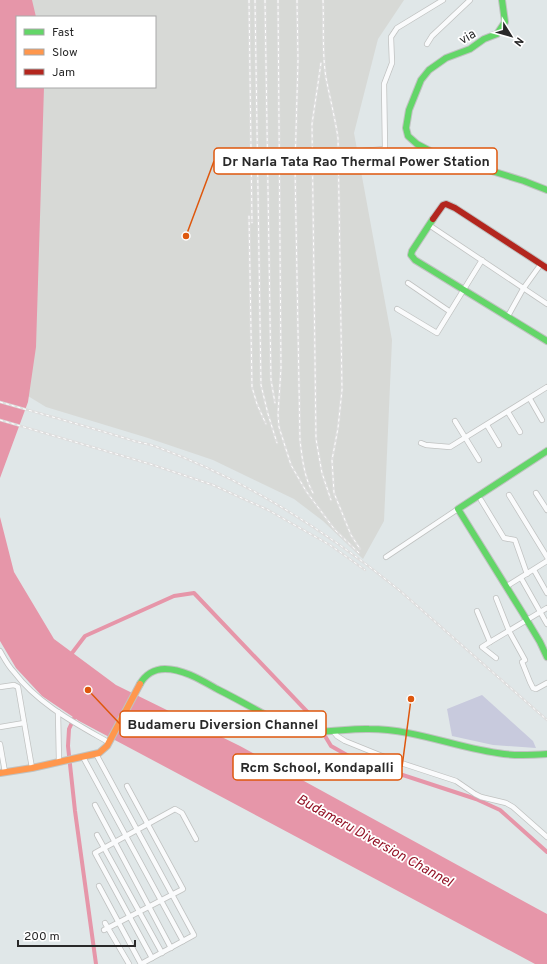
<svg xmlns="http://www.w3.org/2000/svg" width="547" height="964" font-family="Overpass,sans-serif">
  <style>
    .industrial { fill: #d7d9d6; fill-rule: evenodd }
    .cemetery { fill: #c8cadd }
    .water { fill: #e696a9 }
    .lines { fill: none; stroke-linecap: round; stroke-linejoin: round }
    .canal { stroke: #e696a9; stroke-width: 4 }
    .street-casing { stroke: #c0c2c1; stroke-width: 6 }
    .fast-casing { stroke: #c0c2c1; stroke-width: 8 }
    .slow-casing { stroke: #c0c2c1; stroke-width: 8 }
    .jam-casing { stroke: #c0c2c1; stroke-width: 8 }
    .street { stroke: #fafbfc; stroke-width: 4.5 }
    .fast { stroke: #63d668; stroke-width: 6 }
    .slow { stroke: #ff974d; stroke-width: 6 }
    .jam { stroke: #b3261e; stroke-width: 6 }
    .rail-casing { stroke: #dedede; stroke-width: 2.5 }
    .rail { stroke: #fff; stroke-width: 1; stroke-dasharray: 3; stroke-linecap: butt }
    .labels { text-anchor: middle; stroke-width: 3.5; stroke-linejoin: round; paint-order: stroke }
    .street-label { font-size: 13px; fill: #292929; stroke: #fff }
    .water-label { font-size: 14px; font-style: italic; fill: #931326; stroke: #fff }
    .leader { fill: none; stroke: #de570d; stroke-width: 1.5 }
    .callout-dot { fill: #de570d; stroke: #fff; stroke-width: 1.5 }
    .callout { fill: #fff; stroke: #de570d; stroke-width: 1.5 }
    .callout-label { font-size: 14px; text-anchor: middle; font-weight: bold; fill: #292929 }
  </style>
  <rect width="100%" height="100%" fill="#e0e7e8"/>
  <!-- industrial -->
  <path class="industrial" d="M0,0h404l-26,39 -24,94 38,207 -8,181 -21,38 -40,-38 -29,-22 -81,-39 -65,-22 -102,-31 -46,-28zM17,17h138v70h-138z"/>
  <!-- cemetery -->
  <polygon class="cemetery" points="482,695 533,741 536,748 493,745 452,736 447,709"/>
  <!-- water -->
  <g class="water">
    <polygon points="0,0 32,0 36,17 17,17 17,87 44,87 36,347 28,402 0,478 0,484"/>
    <polygon points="0,517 14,572 54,639 116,685 240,746 547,914 547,964 535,964 128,747 79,721 42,696 16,668 0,641"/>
  </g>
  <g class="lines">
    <!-- canal -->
    <g class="canal">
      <polyline points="69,657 85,636 174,596 194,593 316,721 331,746 354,759 476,799 500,810 547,852"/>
      <polyline points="76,714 69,729 68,746 75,811 96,964"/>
    </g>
    <defs>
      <g id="street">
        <polyline points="427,44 432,36 470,0"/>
        <polyline points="338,153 385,149 384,84 392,63 391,37 397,28 443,0"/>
        <polyline points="429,225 547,304"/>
        <polyline points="408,283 449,311"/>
        <polyline points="397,309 437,333 482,260"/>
        <polyline points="508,316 523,289 541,264"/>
        <polyline points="530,399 542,420"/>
        <polyline points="508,412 520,432"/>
        <polyline points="455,421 479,460"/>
        <polyline points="487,425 499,445"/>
        <polyline points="421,443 426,445 450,447 547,387"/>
        <polyline points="536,493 547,510"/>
        <polyline points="509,495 547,557"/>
        <polyline points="481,500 504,538 515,540 527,574"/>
        <polyline points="386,557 458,509"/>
        <polyline points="534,570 547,593"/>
        <polyline points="521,578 547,624"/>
        <polyline points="507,586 547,561"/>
        <polyline points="496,598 509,631 525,660 522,662 530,682 533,688 536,689 547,683"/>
        <polyline points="477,611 490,642 547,608"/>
        <polyline points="490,642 482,647 496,658"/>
        <path d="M0,651c4,7 8,15 14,21 24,32 61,51 94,70"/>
        <polyline points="0,687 14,685 18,687 32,768"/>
        <polyline points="58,712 59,762"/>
        <polyline points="0,727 24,723"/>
        <polyline points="333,731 337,736 345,741 392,760 456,781 475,794 481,797 506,803 513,807 547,837"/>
        <polyline points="0,744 5,772"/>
        <polyline points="96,754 194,935 141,964"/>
        <polyline points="83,757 183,941"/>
        <polyline points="95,805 171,948"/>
        <polyline points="97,835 162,953"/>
        <polyline points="99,886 141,964"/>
        <polyline points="105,923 129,964"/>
        <polyline points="104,930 183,889 127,786"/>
        <polyline points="152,958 95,853 175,809 182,813 196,839"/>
      </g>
      <g id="fast">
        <polyline points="502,0 505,22 497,34 484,39 470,49 446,58 429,70 421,80 409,110 406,128 408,136 417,144 434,153 524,181 547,190"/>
        <polyline points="433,219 412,251 411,255 415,260 547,341"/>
        <polyline points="547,451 458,509 522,612 540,642 547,657"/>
        <path d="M140,684c5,-9 14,-15 25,-15 18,0 36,11 52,20 22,11 43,23 65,35 28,14 58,4 87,5 47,0 90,20 135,25 15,2 29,1 43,0"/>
      </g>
      <polyline id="slow" points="0,773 32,768 99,753 107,746 140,684"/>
      <polyline id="jam" points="433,219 443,205 446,204 455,208 547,268"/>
    </defs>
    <!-- street casing -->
    <use href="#street" class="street-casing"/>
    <!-- fast casing -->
    <use href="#fast" class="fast-casing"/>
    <!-- slow casing -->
    <use href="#slow" class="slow-casing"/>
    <!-- jam casing -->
    <use href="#jam" class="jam-casing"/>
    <!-- street -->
    <use href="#street" class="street"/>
    <!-- fast -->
    <use href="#fast" class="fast"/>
    <!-- slow -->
    <use href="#slow" class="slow"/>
    <!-- jam -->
    <use href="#jam" class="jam"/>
    <defs>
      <g id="rail">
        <polyline points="249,0 252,223"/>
        <polyline points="255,0 261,385 268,414 277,443"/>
        <polyline points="265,0 271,380 275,403"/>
        <polyline points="278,0 281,368 278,414 279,427 291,465 306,491 335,530 359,553"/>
        <path d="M297,0l1,60 -3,107 5,273c2,17 4,37 13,53"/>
        <path d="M323,0c1,26 -1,52 3,78 4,20 9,40 12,60l4,252 -4,38 -6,32 2,33 17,42 9,14"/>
        <polyline points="321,63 312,124 316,439 322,473 331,500"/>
        <polyline points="249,216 252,387 257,404 266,424"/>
        <path d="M0,402c45,13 89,25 134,39 7,2 16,3 23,6 89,33 168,83 242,143l148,130"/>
        <polyline points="0,420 150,464 213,485 268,510 330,545 365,570"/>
      </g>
    </defs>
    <!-- rail casing -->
    <use href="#rail" class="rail-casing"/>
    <!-- rail -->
    <use href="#rail" class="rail"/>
  </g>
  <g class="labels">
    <!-- street labels -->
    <g class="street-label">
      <text transform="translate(467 36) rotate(-30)" y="5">via</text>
    </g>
    <!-- water labels -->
    <g class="water-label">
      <text transform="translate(375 840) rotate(29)" y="5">Budameru Diversion Channel</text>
    </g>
  </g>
  <!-- callouts -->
  <path class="leader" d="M186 236L214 161M88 690L120 724M411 699L402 767"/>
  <g class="callout-dot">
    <circle cx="186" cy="236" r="4"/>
    <circle cx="88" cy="690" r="4"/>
    <circle cx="411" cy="699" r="4"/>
  </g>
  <g class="callout">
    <rect x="214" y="148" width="283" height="26" rx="4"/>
    <rect x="120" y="711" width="206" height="26" rx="4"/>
    <rect x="233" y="754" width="169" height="26" rx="4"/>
  </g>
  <g class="callout-label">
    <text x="356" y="166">Dr Narla Tata Rao Thermal Power Station</text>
    <text x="223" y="729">Budameru Diversion Channel</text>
    <text x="317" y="772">Rcm School, Kondapalli</text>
  </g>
  <!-- legend -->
  <rect x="16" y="16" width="140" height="72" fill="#ffffff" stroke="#a9a9a9"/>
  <rect x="24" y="29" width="20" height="6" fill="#63d668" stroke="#a9a9a9"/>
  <text x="52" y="36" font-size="12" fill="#292929">Fast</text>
  <rect x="24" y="49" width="20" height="6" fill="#ff974d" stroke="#a9a9a9"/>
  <text x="52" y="56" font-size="12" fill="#292929">Slow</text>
  <rect x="24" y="69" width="20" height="6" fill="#b3261e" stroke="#a9a9a9"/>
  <text x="52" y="76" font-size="12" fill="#292929">Jam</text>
  <!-- north arrow -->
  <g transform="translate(511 36) rotate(127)" stroke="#ffffff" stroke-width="3" paint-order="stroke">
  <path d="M0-3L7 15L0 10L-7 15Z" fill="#292929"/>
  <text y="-6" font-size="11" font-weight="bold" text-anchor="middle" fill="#292929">N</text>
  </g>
  <!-- scale -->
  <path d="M18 940v6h117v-6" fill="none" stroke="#292929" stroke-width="2"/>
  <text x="24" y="940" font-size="12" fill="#292929" stroke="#ffffff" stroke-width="3" paint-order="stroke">200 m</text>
</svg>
